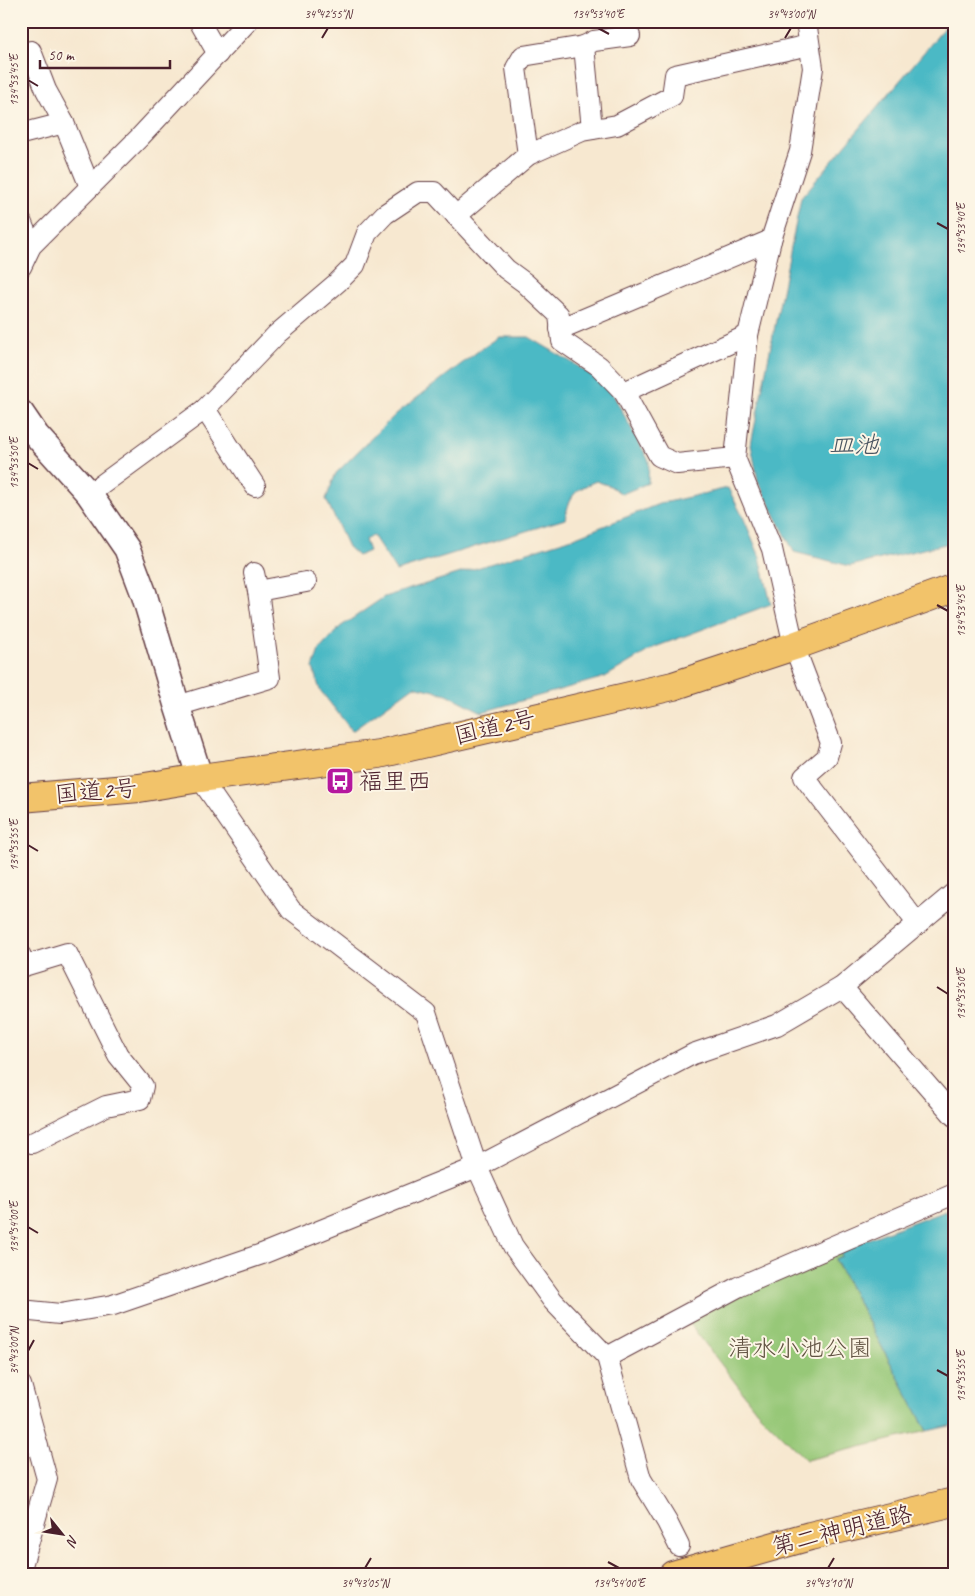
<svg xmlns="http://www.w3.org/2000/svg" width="975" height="1596" font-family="Caveat,'Klee One',sans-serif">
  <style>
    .green { fill: #97c878; stroke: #707452 }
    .water { fill: #4bb9c5; stroke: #4a6c78 }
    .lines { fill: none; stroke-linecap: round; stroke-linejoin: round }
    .minor-casing { stroke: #643d44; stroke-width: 22 }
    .tertiary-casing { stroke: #643d44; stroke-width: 28 }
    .trunk-casing { stroke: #643d44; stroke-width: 30 }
    .motorway-casing { stroke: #643d44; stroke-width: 30 }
    .minor { stroke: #fff; stroke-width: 20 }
    .tertiary { stroke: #fff; stroke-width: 25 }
    .trunk { stroke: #f2c36a; stroke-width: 28 }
    .motorway { stroke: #f2c36a; stroke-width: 28 }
    .ticks { fill: none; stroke: #4a1f2b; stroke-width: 2 }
    .labels { text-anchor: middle; stroke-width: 4; stroke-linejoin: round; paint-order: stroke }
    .street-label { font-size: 24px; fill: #4a1f2b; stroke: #fcf5e5 }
    .poi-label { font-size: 24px; fill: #4a1f2b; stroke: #fcf5e5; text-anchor: start }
    .park-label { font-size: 24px; fill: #615242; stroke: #fcf5e5 }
    .water-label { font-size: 25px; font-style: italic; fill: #4a5561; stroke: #fcf5e5 }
    .neatline { fill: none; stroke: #4a1f2b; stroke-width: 2 }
    .ticks-label { font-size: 12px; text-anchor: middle; fill: #4a1f2b }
  </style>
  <rect width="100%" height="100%" fill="#fcf5e5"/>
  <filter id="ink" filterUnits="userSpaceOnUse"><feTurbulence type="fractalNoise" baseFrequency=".02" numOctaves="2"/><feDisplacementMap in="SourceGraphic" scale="10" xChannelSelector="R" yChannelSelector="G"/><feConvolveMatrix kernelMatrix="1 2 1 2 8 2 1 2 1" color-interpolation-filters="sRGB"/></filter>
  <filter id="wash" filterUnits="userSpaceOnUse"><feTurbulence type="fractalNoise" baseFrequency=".0096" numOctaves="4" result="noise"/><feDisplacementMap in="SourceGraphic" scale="20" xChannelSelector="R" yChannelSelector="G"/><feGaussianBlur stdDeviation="1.12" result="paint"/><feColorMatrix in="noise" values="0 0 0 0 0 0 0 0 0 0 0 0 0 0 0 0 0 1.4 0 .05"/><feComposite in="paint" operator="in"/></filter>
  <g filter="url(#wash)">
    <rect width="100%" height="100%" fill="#f7e8d0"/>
    <!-- green -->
    <polygon class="green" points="839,1250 842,1256 835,1260 927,1431 806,1460 757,1411 687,1320"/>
    <!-- water -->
    <g class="water">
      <polygon points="954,25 954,542 850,566 794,552 758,481 751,444 801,198 946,26"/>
      <path d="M499,337h30l44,26 36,24 40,74 -1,22 -26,11 -12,-8 -14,-5c-23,10 -26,14 -31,38l-169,52 -23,-36 -8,5 4,11 -11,5 -10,-9 -22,-48 10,-26 60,-59 81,-62z"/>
      <polygon points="728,488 744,519 760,557 771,604 655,647 605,677 482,712 447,694 414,686 352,731 320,690 313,668 319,650 340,627 384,597 576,537 659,504"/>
      <polygon points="945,1210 954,1232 954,1425 927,1431 835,1259 842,1256 839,1250"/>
    </g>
  </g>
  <g filter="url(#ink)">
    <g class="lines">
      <defs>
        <g id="minor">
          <polyline points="199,21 218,54"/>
          <polyline points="806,21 813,68 800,151 771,240 748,335 735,458 772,549 794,646 831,743 827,757 804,777 918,924"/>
          <polyline points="584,46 594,41 630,36"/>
          <polyline points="21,53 31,51 46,90 64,123 90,187"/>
          <polyline points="21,134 64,123"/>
          <polyline points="528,155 516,68 523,56 584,46 592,129"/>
          <polyline points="456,216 528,155 582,131 617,125 672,96 675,75 809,45"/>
          <polyline points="21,221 31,246"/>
          <polyline points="21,267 31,246 139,138 248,21"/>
          <polyline points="560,329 771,240"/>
          <polyline points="624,392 748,335"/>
          <polyline points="205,409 255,486"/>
          <polyline points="89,494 205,409 277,334 338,282 355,265 367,233 385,214 418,192 434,192 506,269 525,283 559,315 562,341 599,366 624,392 659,456 677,464 735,458"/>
          <polyline points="254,573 258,591"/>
          <polyline points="177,706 270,678 258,591 306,582"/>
          <polyline points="200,778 291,910 426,1013 477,1167 513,1246 553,1301 607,1357 641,1479 667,1522 679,1546"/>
          <polyline points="21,956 24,966 67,953 118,1055 143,1086 140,1099 106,1106 32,1143"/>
          <polyline points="842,987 954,1116"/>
          <polyline points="21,1310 60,1314 113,1305 262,1254 477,1167 693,1054 777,1025 842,987 954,893"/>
          <polyline points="607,1357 738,1287 954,1194"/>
          <polyline points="21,1385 47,1479 21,1569"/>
        </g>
        <polyline id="tertiary" points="21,413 36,435 89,494 127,549 144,594 177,706 200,778"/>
        <polyline id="trunk" points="21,798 139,788 200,778 379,754 673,686 794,646 954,588"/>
        <polyline id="motorway" points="673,1575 810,1536 954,1502"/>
      </defs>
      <!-- minor casing -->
      <use href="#minor" class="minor-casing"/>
      <!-- tertiary casing -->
      <use href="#tertiary" class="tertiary-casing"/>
      <!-- trunk casing -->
      <use href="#trunk" class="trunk-casing"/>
      <!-- motorway casing -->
      <use href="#motorway" class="motorway-casing"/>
      <!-- minor -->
      <use href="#minor" class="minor"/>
      <!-- tertiary -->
      <use href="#tertiary" class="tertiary"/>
      <!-- trunk -->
      <use href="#trunk" class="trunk"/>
      <!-- motorway -->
      <use href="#motorway" class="motorway"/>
    </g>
  </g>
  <!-- ticks -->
  <path class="ticks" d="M598,28l11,6M322,38l6,-10M785,38l6,-10M28,80l10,6M937,223l11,6M28,463l10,6M937,605l11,6M28,845l10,6M937,987l11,7M28,1227l10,6M28,1351l6,-11M937,1370l11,6M608,1562l11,6M365,1568l6,-10M828,1568l6,-10"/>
  <!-- icons -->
  <defs>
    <symbol id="bus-square" viewBox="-11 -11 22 22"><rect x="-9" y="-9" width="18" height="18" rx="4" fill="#b5179e" stroke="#fcf5e5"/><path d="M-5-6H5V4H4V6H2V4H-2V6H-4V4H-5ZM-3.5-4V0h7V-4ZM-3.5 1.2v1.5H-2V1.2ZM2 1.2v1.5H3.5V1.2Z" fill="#fff"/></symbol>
  </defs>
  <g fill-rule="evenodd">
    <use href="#bus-square" x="324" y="765" width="32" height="32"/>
  </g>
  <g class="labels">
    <!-- street labels -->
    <g class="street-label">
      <text transform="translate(495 727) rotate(-13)" y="8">国道2号</text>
      <text transform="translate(96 791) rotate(-5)" y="8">国道2号</text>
      <text transform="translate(842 1530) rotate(-14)" y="8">第二神明道路</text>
    </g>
    <!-- poi labels -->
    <g class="poi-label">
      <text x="359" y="789">福里西</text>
    </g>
    <!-- park labels -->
    <g class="park-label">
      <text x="800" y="1356">清水小池公園</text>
    </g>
    <!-- water labels -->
    <g class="water-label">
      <text x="854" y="453">皿池</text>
    </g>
  </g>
  <!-- margin -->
  <rect width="975" height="1596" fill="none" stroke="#fcf5e5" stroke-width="55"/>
  <!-- north arrow -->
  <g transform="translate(62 1534) rotate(120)" stroke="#fcf5e5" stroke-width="4" paint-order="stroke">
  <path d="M0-4L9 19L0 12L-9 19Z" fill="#4a1f2b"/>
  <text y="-8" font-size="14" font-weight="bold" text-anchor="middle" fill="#4a1f2b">N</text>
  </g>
  <!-- scale -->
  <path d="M40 60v8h130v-8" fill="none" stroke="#4a1f2b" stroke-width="2.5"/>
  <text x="48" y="60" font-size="15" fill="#4a1f2b" stroke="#fcf5e5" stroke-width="4" paint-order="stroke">50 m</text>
  <rect x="28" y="28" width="920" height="1540" class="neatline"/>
  <g class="ticks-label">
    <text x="328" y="18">34°42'55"N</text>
    <text x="598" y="18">134°53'40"E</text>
    <text x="791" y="18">34°43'00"N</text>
    <text transform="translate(14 80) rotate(-90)" y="4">134°53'45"E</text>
    <text transform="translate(961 229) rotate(-90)" y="4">134°53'40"E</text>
    <text transform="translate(14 463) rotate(-90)" y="4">134°53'50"E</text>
    <text transform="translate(961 611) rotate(-90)" y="4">134°53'45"E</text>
    <text transform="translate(14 845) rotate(-90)" y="4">134°53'55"E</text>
    <text transform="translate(961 994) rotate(-90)" y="4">134°53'50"E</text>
    <text transform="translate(14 1227) rotate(-90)" y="4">134°54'00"E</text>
    <text transform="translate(14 1351) rotate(-90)" y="4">34°43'00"N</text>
    <text transform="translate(961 1376) rotate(-90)" y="4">134°53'55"E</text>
    <text x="365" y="1587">34°43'05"N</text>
    <text x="619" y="1587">134°54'00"E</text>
    <text x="828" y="1587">34°43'10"N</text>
  </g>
</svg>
